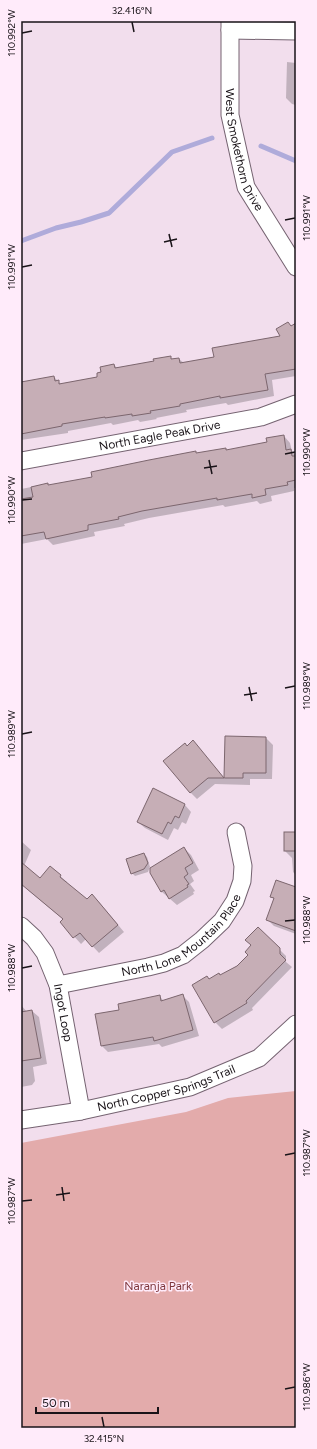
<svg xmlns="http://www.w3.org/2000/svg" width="317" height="1449" font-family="Figtree,sans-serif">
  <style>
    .green { fill: #e3abab }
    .shadow { fill: #0003 }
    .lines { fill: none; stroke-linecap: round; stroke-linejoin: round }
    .stream { stroke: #afabda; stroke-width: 5 }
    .building { fill: #c6aeb6; stroke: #7c666e }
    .street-casing { stroke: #756371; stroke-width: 19 }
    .street { stroke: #fff; stroke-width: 17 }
    .ticks { fill: none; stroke: #191318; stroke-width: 1.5 }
    .labels { text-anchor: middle; stroke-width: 3; stroke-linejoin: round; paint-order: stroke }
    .street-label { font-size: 12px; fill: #191318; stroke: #ffebfa }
    .park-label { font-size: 12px; fill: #7e373c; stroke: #ffebfa }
    .neatline { fill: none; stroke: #191318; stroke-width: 1.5 }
    .ticks-label { font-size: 10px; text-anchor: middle; fill: #191318 }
  </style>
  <rect width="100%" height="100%" fill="#f2deed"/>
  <!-- green -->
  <polygon class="green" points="296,1091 296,1428 21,1428 21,1143 186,1112 228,1098"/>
  <!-- shadow -->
  <g class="shadow">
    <polygon points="287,62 296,63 296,105 292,104 286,98"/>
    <polygon points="291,327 296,329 296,376 272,380 274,396 228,405 226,403 186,410 187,412 156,418 157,419 140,422 138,420 113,425 111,423 68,431 68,433 21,440 21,383 54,377 61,384 98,377 114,365 117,368 155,362 170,357 173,360 179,359 184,363 215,357 282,337"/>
    <polygon points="284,436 290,443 292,451 296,455 296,488 294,488 294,491 271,496 272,501 260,504 257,501 225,507 223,505 149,518 124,524 125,526 94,532 95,536 53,545 47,539 21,544 21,489 47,484 49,486 93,477 196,453 197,454 226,449 227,451 268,443"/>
    <polygon points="226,737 266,738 273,745 272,779 250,779 250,785 215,784 197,799 190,792 187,747 193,742 225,779"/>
    <polygon points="154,790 185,805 191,812 186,824 182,822 178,830 174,828 168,840 145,828 138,822"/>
    <polygon points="296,833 296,875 293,872 292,858 285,851"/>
    <polygon points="21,841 31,850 24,866 41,879 60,876 67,882 66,883 87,900 99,902 124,932 99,953 86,939 81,944 61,922 64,920 29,891 21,876"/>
    <polygon points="184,848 191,855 199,870 191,875 194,881 190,884 195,891 193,892 194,894 177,905 162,892 151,873"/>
    <polygon points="144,854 147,857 150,867 148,872 135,876 132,873"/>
    <polygon points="296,888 296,934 274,926 268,920 275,900 271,896"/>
    <polygon points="258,928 286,956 286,962 292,967 252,1008 253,1010 222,1029 215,1022 209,980 221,976 237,967 249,955"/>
    <polygon points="182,995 189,1002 199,1036 162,1047 159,1044 108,1052 102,1046 120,1010 159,996 164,1001"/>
    <polygon points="21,1005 27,1012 32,1011 39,1017 47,1064 33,1067 35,1081 32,1085 21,1087"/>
  </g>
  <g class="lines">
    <!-- stream -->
    <g class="stream">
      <polyline points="261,146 296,161"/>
      <polyline points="21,241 56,228 81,222 109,213 172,152 212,138"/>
    </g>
  </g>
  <!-- building -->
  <g class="building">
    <polygon points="288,322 291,326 296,323 296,369 265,374 268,390 220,398 220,396 180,404 180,406 150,411 151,413 132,416 132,414 105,418 105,417 62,424 62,426 21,434 21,382 54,376 55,381 59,380 59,384 97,377 97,373 101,372 100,367 114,364 115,368 154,361 153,359 171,356 171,359 179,358 180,363 214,357 212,348 280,336 276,329"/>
    <polygon points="284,435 286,450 291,449 292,456 296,456 296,480 287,482 288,485 265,489 266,495 252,498 252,494 217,500 217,498 142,511 118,517 119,519 88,525 88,530 46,539 44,532 21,536 21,499 33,497 31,487 48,483 48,485 92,477 91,472 149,460 196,451 196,453 226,448 226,450 267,442 266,438"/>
    <polygon points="225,736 266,737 266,773 243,773 243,778 208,778 190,793 163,761 185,743 187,746 193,740 224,778"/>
    <polygon points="153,788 185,804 179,818 175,816 171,824 168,822 162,834 137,822"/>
    <rect x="284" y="832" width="12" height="19"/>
    <polygon points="184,847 193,863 185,868 188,874 184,877 189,884 187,885 188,887 169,899 164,890 161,892 150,873 150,868"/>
    <polygon points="144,853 148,863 144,869 131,874 126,859"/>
    <polygon points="21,862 40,878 50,866 61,875 60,877 87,899 92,894 118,925 92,947 80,933 73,938 60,922 63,919 21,884"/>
    <polygon points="276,880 296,887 296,931 266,920 274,898 270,897"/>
    <polygon points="258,927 280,948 280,954 286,960 246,1001 247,1003 214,1023 192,985 207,976 209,979 219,973 220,975 237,966 248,955 245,952 251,945 245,940"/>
    <polygon points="183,994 193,1030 154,1041 153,1037 101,1046 95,1014 119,1010 118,1004 160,995 161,1001"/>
    <polygon points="32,1010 41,1058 21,1061 21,1012"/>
  </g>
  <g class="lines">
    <defs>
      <g id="street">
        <path id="s1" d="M230,21v94l16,72 50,80"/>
        <polyline points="230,30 296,31"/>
        <path id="s2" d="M21,461l240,-44 35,-13"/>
        <path id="s3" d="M21,926l13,12 11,15 13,32 23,126"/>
        <path id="s4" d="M58,985l90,-18 16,-4 19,-8 19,-15 20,-19 13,-20 7,-20 1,-15 -7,-34"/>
        <path id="s5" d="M21,1120l60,-9 109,-24 69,-29 37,-34"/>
      </g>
    </defs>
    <!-- street casing -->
    <use href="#street" class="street-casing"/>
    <!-- street -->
    <use href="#street" class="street"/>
  </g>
  <!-- ticks -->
  <path class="ticks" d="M132,22l2,10M22,33l10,-2M285,220l10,-2M169,234l3,13M164,242l13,-3M22,267l10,-2M285,454l10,-2M209,460l3,14M204,468l13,-2M22,500l10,-1M249,687l3,14M285,688l10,-2M244,695l13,-2M22,734l10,-2M285,921l10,-1M22,968l10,-2M285,1155l10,-2M62,1187l2,14M56,1195l14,-2M22,1201l10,-1M285,1389l10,-2M102,1417l2,10"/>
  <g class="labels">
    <!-- street labels -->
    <g class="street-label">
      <text dy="4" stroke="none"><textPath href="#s1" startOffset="131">West Smokethorn Drive</textPath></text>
      <text dy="4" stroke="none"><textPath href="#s2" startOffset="141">North Eagle Peak Drive</textPath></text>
      <text dy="4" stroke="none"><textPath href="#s4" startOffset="138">North Lone Mountain Place</textPath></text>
      <text dy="4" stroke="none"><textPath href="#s3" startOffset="99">Ingot Loop</textPath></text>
      <text dy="4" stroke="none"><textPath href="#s5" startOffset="149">North Copper Springs Trail</textPath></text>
    </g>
    <!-- park labels -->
    <g class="park-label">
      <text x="158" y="1290">Naranja Park</text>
    </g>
  </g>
  <!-- border -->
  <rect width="317" height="1449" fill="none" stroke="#ffebfa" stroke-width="44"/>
  <!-- scale -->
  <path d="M36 1407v6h122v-6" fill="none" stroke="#191318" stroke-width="2"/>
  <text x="42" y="1407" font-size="12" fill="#191318" stroke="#ffebfa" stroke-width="3" paint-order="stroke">50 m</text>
  <rect x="22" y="22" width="273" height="1405" class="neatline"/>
  <g class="ticks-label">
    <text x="132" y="14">32.416°N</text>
    <text transform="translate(11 33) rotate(-90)" y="4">110.992°W</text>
    <text transform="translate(306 218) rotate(-90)" y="4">110.991°W</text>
    <text transform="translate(11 267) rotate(-90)" y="4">110.991°W</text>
    <text transform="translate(306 452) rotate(-90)" y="4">110.990°W</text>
    <text transform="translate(11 500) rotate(-90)" y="4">110.990°W</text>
    <text transform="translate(306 686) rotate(-90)" y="4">110.989°W</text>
    <text transform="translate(11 734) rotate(-90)" y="4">110.989°W</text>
    <text transform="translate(306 920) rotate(-90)" y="4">110.988°W</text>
    <text transform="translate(11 968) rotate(-90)" y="4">110.988°W</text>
    <text transform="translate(306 1153) rotate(-90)" y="4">110.987°W</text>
    <text transform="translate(11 1201) rotate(-90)" y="4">110.987°W</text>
    <text transform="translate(306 1387) rotate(-90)" y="4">110.986°W</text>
    <text x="104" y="1442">32.415°N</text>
  </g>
</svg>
